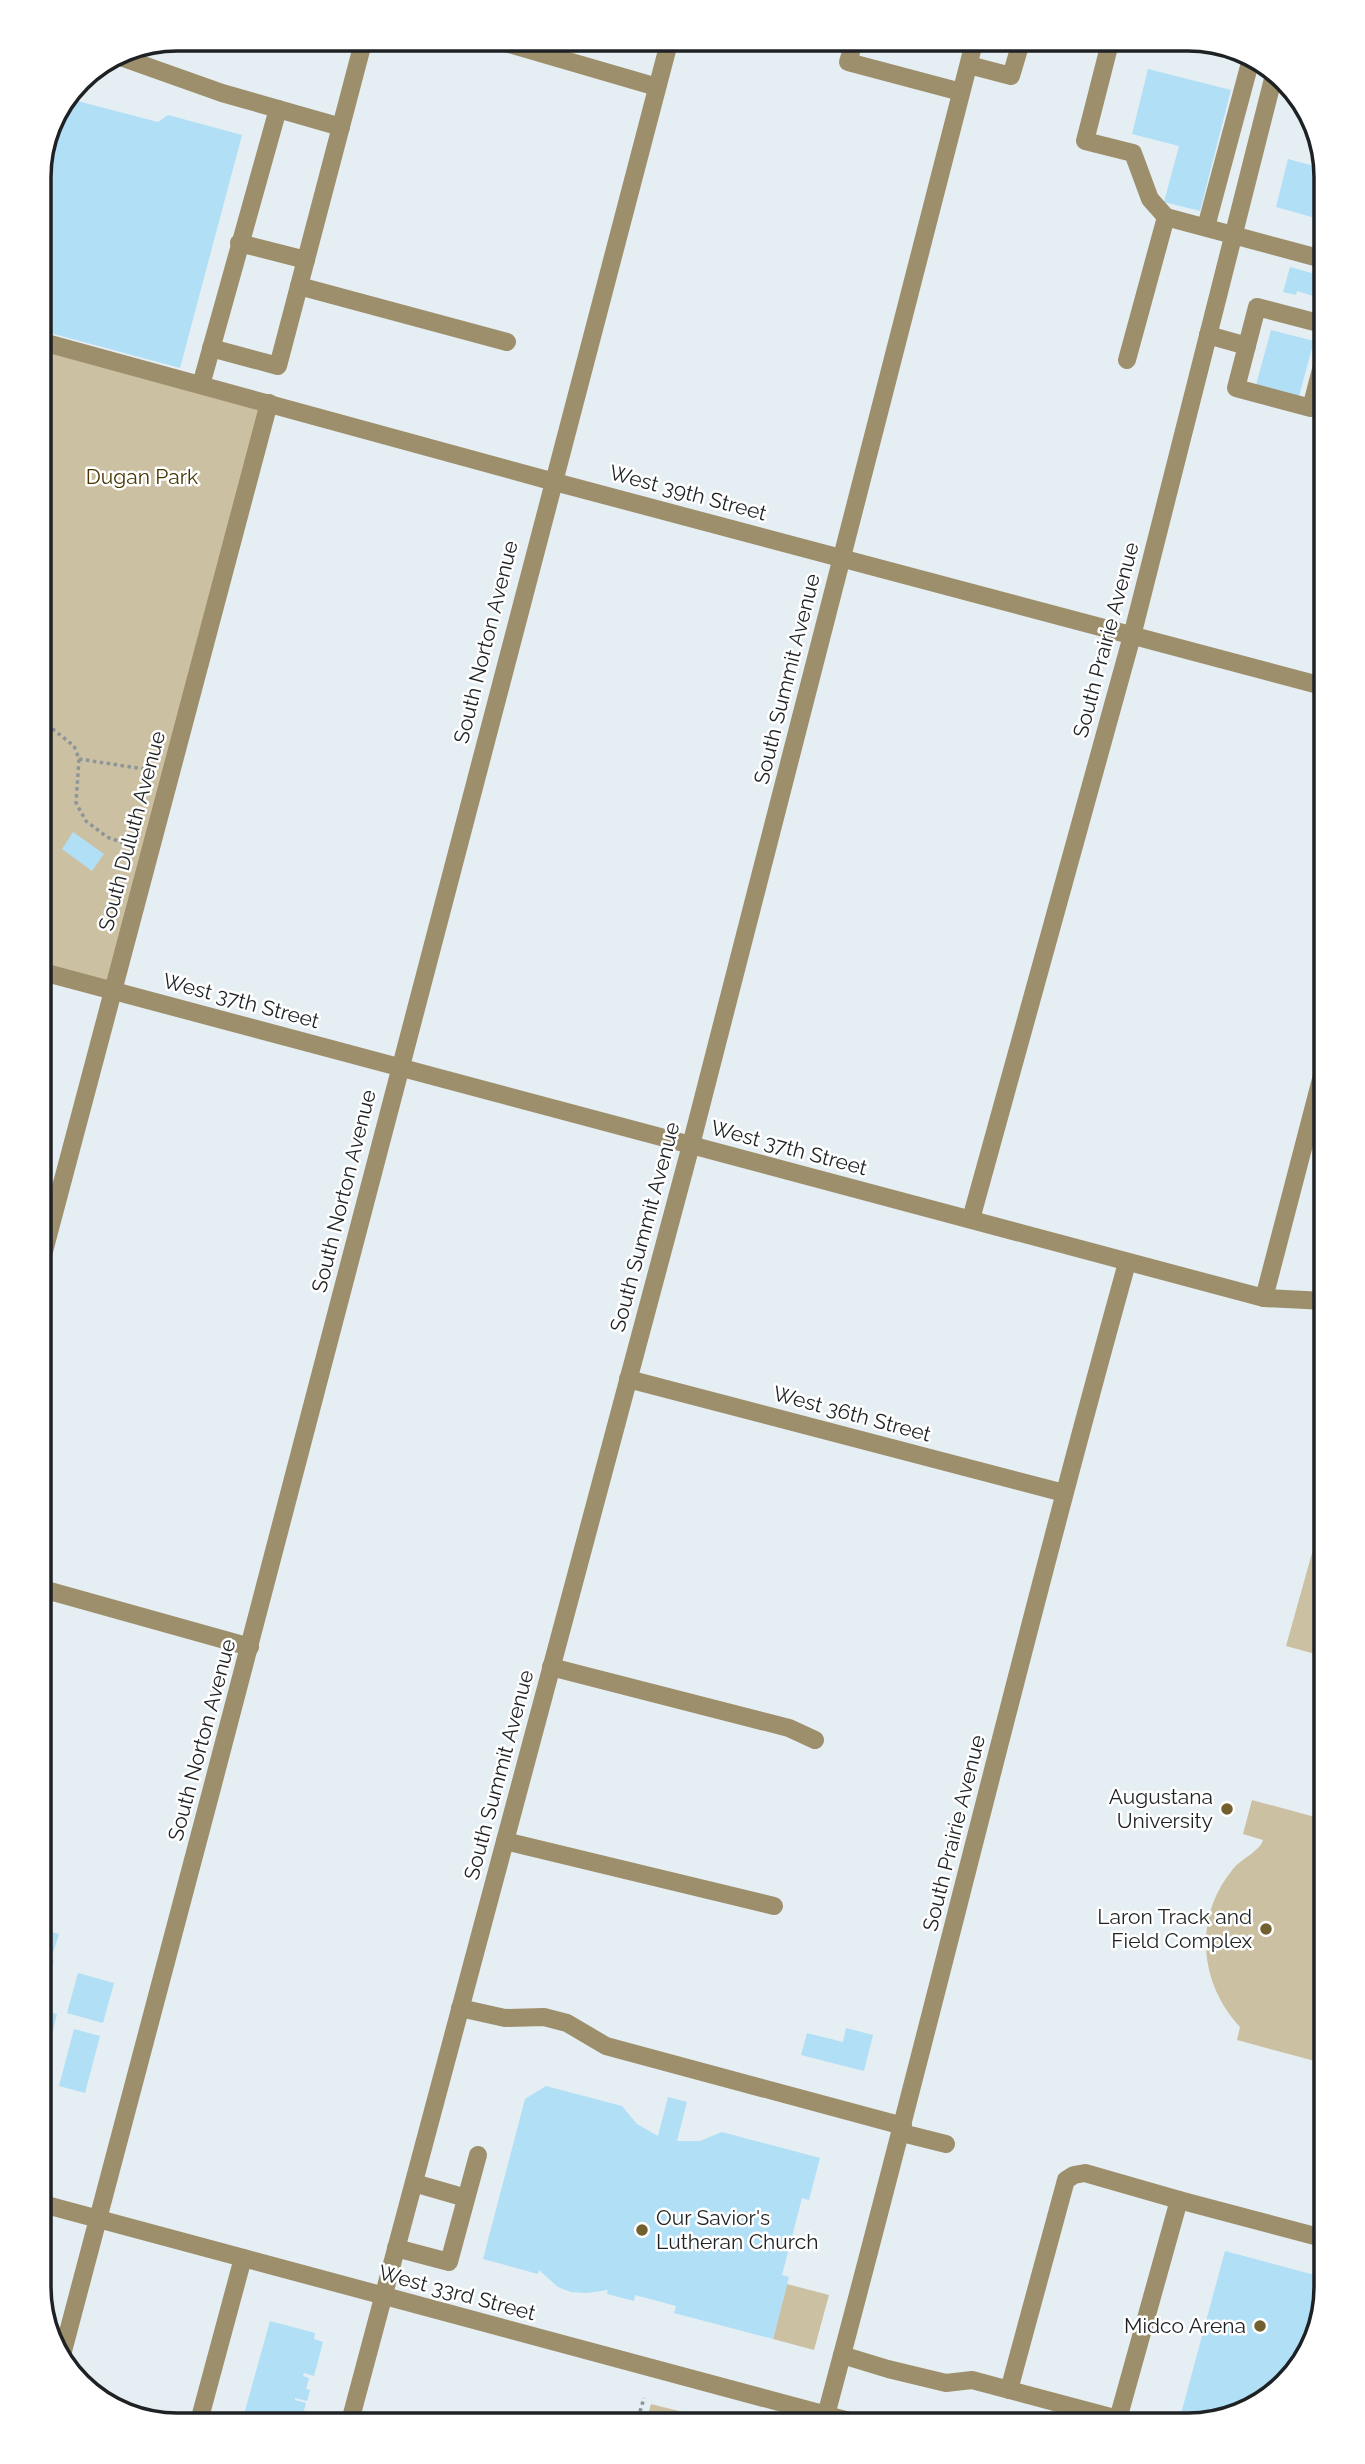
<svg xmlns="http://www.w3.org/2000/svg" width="1365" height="2464" font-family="Raleway,sans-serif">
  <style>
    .green { fill: #ccc0a3 }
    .building { fill: #b0dff6 }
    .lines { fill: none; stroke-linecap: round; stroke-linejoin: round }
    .path { stroke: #8e9598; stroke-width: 3.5; stroke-dasharray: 3.5 3.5; stroke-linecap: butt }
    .minor { stroke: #9d8f6b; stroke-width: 18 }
    .poi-dot { fill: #73602f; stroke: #fff; stroke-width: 2.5 }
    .labels { text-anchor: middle; stroke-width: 5; stroke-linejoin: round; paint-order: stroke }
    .park-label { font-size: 21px; fill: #473600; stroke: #fff }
    .street-label { font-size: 21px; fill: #1f2224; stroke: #fff }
    .poi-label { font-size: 21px; fill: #1f2224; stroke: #fff; text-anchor: end }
    .rim { fill: none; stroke: #1f2224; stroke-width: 3.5 }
  </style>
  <rect width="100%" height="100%" fill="#e5eef3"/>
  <!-- green -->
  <g class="green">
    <polygon points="39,341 269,403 113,991 39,971"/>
    <polygon points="1326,1503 1326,1657 1286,1646"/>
    <path d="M1252,1800l74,20v244l-89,-24 3,-13c-41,-44 -47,-110 -7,-158 8,-10 27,-18 30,-29l-20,-6z"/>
    <polygon points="787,2284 829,2295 814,2350 773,2339"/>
    <polygon points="651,2404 726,2423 728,2425 645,2425"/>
  </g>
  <!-- building -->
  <g class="building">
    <polygon points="1148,69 1231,90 1200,211 1164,202 1179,146 1132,134"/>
    <polygon points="66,98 158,122 168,115 242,135 180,368 39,330 39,168 53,116"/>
    <polygon points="1288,159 1325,169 1326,221 1276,207"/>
    <polygon points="1290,267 1326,277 1326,300 1297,291 1296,295 1283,292"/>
    <polygon points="1271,330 1314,341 1299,396 1256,385"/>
    <polygon points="73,832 104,854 92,871 62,849"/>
    <polygon points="39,1929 59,1934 53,1953 39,1950"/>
    <polygon points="39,1956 54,1960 48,1980 39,1978"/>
    <polygon points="78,1973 114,1983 103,2023 67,2013"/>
    <polygon points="39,2010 57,2014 52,2034 39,2031"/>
    <polygon points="846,2028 873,2035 864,2071 801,2055 807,2033 843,2042"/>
    <polygon points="74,2029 100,2036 85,2093 59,2086"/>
    <polygon points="546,2086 622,2106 637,2124 658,2136 668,2097 687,2102 677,2141 700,2141 722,2132 820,2158 809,2200 802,2198 782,2275 789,2277 773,2339 674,2313 676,2306 635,2295 634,2301 607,2294 608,2290 586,2293 571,2292 558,2287 539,2270 538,2274 483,2259 525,2099"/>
    <polygon points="1225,2251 1326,2278 1326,2287 1303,2364 1241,2415 1178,2425"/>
    <polygon points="270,2321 315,2333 314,2339 323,2342 314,2376 304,2373 303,2376 309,2378 306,2389 310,2390 307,2401 295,2398 295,2400 306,2403 300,2425 241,2425"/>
  </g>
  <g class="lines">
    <!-- path -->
    <g class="path">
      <polyline points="39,724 54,730 74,746 79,759 76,803 86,821 107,837 126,844"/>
      <polyline points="79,759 144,769"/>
      <polyline points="636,2425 644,2398"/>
    </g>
    <!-- minor -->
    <g class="minor">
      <polyline points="855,39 848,62 961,92"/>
      <polyline points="1111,39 1085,141 1133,153 1150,199 1166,217 1326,260"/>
      <polyline points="502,42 657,87"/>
      <polyline points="115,55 222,93 341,127"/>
      <polyline points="969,65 1011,76 1022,39"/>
      <polyline points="1206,227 1251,59"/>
      <polyline points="239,243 306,260"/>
      <polyline points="299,286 507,342"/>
      <polyline points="1208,335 1247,346"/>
      <polyline points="39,341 551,481 1326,687"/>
      <polyline points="211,348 278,366 364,39"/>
      <polyline points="1326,350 1311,408 1236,388 1257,307 1326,325"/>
      <polyline points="1127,360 1166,217"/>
      <polyline points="201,385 278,109"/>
      <polyline points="39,971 1264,1298 1326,1301"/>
      <polyline points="971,1219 1132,636 1275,71"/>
      <polyline points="39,1270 269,403"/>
      <polyline points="1264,1298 1326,1060"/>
      <polyline points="628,1379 1064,1493"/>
      <polyline points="39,1588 250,1647"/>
      <polyline points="551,1667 789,1728 815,1740"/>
      <polyline points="505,1841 774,1906"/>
      <polyline points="460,2008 505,2018 544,2017 567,2023 606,2046 903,2126"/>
      <polyline points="902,2133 946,2144"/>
      <polyline points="414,2183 466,2198"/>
      <polyline points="39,2203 864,2425"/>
      <polyline points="396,2248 449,2262 478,2155"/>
      <path d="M62,2355c207,-771 400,-1546 608,-2316"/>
      <polyline points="842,2355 888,2369 946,2383 972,2380 1118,2419 1117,2425"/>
      <polyline points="1009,2390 1066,2180 1074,2175 1085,2173 1179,2200"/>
      <path d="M826,2415c103,-383 195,-770 301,-1152"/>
      <polyline points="1118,2419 1179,2200 1326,2239"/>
      <polyline points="198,2425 243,2258"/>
      <polyline points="349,2425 691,1145 975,39"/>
    </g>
  </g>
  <!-- markers -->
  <g class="poi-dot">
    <circle cx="1227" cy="1809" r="7"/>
    <circle cx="1266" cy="1929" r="7"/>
    <circle cx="642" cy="2230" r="7"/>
    <circle cx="1260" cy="2326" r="7"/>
  </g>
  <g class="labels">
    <!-- park labels -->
    <g class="park-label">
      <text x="142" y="484">Dugan Park</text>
    </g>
    <!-- street labels -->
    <g class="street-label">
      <text transform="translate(688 493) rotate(15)" y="7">West 39th Street</text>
      <text transform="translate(1106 640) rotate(-75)" y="7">South Prairie Avenue</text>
      <text transform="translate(486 642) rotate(-76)" y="7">South Norton Avenue</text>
      <text transform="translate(787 679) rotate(-76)" y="7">South Summit Avenue</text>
      <text transform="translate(132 831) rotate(-75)" y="7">South Duluth Avenue</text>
      <text transform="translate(241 1001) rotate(15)" y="7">West 37th Street</text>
      <text transform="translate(789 1148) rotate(15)" y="7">West 37th Street</text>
      <text transform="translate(344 1191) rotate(-76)" y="7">South Norton Avenue</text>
      <text transform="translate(645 1227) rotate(-75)" y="7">South Summit Avenue</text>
      <text transform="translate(852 1414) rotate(15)" y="7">West 36th Street</text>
      <text transform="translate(202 1740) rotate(-75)" y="7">South Norton Avenue</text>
      <text transform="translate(499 1775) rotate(-75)" y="7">South Summit Avenue</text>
      <text transform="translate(954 1833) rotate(-76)" y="7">South Prairie Avenue</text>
      <text transform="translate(457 2293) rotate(15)" y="7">West 33rd Street</text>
    </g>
    <!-- poi labels -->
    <g class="poi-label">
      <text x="1213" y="1804">Augustana<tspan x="1213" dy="24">University</tspan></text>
      <text x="1252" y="1924">Laron Track and<tspan x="1252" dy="24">Field Complex</tspan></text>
      <text x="656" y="2225" text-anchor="start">Our Savior's<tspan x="656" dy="24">Lutheran Church</tspan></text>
      <text x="1246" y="2333">Midco Arena</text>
    </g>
  </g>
  <!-- crop -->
  <path d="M0 0H1365V2464H0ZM177 51H1188A126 126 0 0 1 1314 177V2287A126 126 0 0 1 1188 2413H177A126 126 0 0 1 51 2287V177A126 126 0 0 1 177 51Z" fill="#fff" fill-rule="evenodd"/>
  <path class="rim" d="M177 51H1188A126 126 0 0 1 1314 177V2287A126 126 0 0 1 1188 2413H177A126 126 0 0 1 51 2287V177A126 126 0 0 1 177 51Z"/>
</svg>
